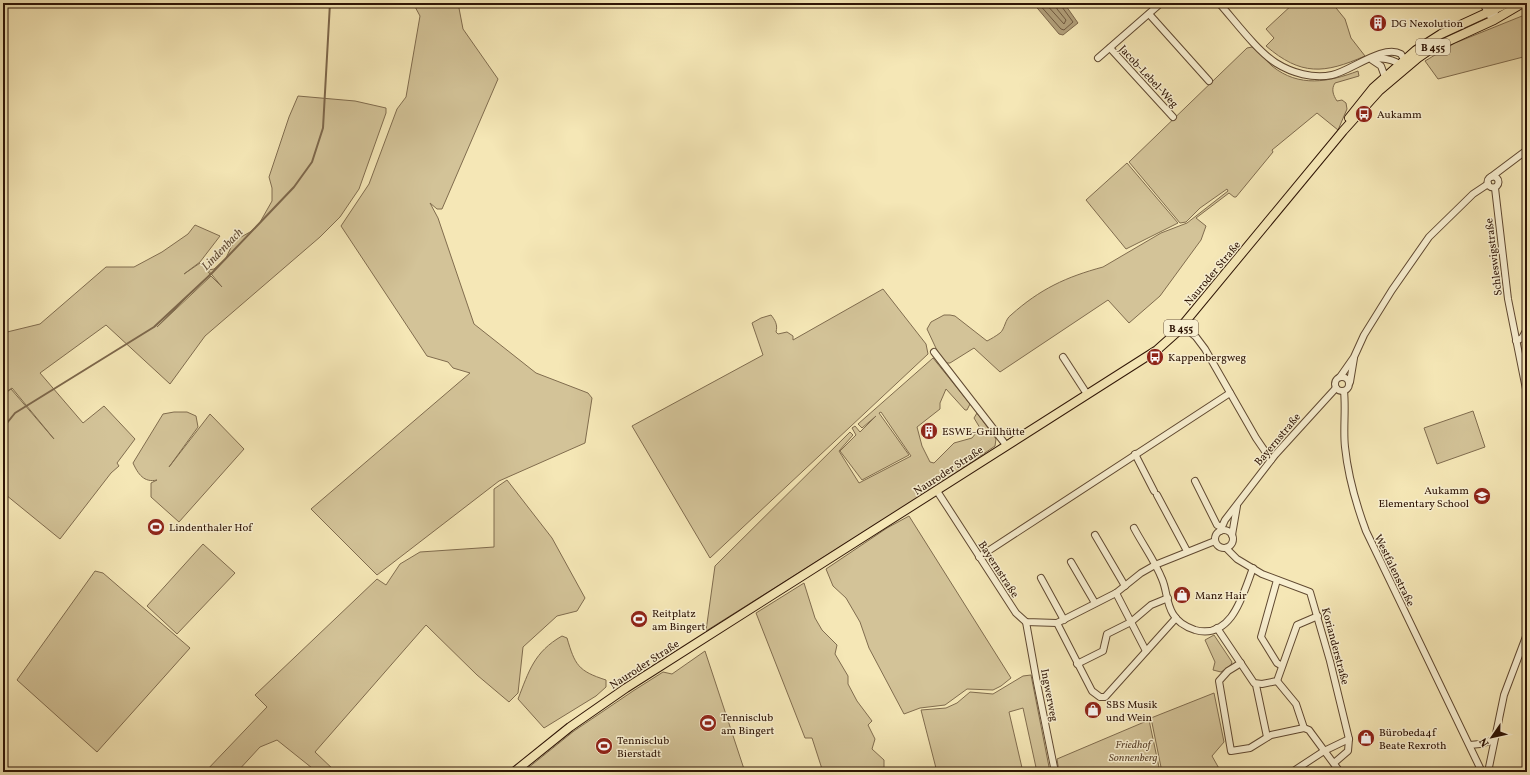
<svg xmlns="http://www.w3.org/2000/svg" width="1530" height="775" font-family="Vollkorn,serif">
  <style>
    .green { fill: #d3c398; stroke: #806c4e }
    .water { fill: #b19f7a; stroke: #7d674b }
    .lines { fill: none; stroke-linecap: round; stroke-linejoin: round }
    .shore { stroke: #705a40; stroke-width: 1 }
    .stream { stroke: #7d674b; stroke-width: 2 }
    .minor-casing { stroke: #604931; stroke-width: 8 }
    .major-casing { stroke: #2e1405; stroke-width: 10 }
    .minor { stroke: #f8efd0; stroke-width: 6 }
    .major { stroke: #f5e7b6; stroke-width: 8 }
    .labels { text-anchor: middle; stroke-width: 3; stroke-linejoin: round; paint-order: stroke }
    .shield { fill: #f8efd0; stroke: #6b5642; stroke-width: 1 }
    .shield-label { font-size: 10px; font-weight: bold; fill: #2e1405 }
    .poi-label { font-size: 11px; fill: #2e1405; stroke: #f8efd0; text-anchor: start }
    .street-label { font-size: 11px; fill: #2e1405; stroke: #f8efd0 }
    .park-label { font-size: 11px; font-style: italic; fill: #604931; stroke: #f8efd0 }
    .water-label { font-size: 12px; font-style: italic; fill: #624c34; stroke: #f8efd0 }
  </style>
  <rect width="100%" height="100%" fill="#f5e7b6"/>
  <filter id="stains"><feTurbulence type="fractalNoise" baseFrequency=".005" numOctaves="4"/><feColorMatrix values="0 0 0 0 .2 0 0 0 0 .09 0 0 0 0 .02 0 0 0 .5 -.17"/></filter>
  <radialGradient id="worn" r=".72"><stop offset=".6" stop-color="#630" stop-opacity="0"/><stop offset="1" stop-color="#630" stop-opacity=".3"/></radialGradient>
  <!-- green -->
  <g class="green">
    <polygon points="413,3 458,3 463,29 498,79 442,209 437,209 430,203 438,218 474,324 536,373 588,393 592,398 585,443 499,481 377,575 311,509 470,373 453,368 448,362 427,356 341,226 369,184 397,109 406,97 420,16"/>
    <path d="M1294,3h38l13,16 6,19 14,18c-41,18 -64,20 -99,-10l8,-8 -8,-9z"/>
    <polygon points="1527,14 1527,56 1438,79 1425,61 1455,43"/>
    <path d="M1252,47c8,5 13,13 20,19 27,22 57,16 86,5l1,5 -24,7c-4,6 -2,12 2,18l5,-1 4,3 1,6 -9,21 -21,-17 -45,37 1,2 -37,45h-2l-5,-4 -33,25 10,8 -5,14 -41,56 -31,27 -21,-23 -108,72 -26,-24 -24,15h-4l-5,-4 -14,-30 4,-7 13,-7h6l5,1 32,25c4,-2 9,-5 13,-8 5,-4 5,-14 11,-18 29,-26 55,-38 92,-48l58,-34 26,-10 41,-32 -1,-2 -27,19 -14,14 -6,1 -51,-61 118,-114z"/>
    <polygon points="298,96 355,101 386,108 386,113 359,189 340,217 320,237 205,336 170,384 106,325 40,373 83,423 104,406 135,439 117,463 119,466 111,473 60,539 6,495 3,495 3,395 11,389 54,439 12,388 3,394 3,333 40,324 106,267 134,267 162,252 188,234 195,225 220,236 200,262 184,274 200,263 210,274 157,327 211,276 222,287 208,270 214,269 226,258 234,241 250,232 259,224 272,201 272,188 269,177 289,117"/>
    <polygon points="1127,163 1178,223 1126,249 1086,200"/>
    <path d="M883,289l43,55 2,10 -218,204 -78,-132 131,-71 -11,-32 9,-5 10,-3c4,5 7,10 5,17l2,2 9,-2 6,4v4z"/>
    <polygon points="933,358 970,404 967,410 965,410 946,389 940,403 940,409 917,427 922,446 930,462 934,463 954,443 972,438 980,428 974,418 977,413 996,439 995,446 940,484 706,631 715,566 850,432 853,435 839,451 859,483 911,456 881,412 879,413 909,455 862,480 840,451 856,435 852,428 855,426 860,432 876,416 862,428 858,424"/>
    <polygon points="1473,411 1485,447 1437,464 1424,428"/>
    <path d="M174,412h13l9,4 2,11 -29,40 41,-53 34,35 -65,73 -28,-25v-14l6,-3c-13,3 -19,-6 -24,-17l30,-49z"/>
    <polygon points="507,480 552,538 585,598 577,611 557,616 523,647 518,693 509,702 477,675 426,625 315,752 336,772 317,772 277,740 260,747 237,772 205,772 267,707 255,695 377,579 386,585 400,564 420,552 494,547 494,489"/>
    <polygon points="909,516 1011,678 1001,686 993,690 967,689 945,705 920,708 904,714 869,648 860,622 846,598 833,586 826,569 887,528"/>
    <polygon points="203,544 235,573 177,634 147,606"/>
    <polygon points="95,571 103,573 190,648 97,752 17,680"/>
    <polygon points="804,583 815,618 822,630 837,645 835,654 848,676 848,684 857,701 872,721 868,725 875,739 872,749 884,760 884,772 823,772 812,738 805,738 756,613"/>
    <polygon points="1214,635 1232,662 1231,665 1221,672 1213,670 1215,662 1205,640"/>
    <path d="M562,636l5,2c8,27 11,33 39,42v7l-10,9 -52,32 -26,-29c11,-28 16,-47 44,-63z"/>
    <polygon points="705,651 745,772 523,772 574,731 633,691 663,672 672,674"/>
    <polygon points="1031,675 1050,772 1037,772 1023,708 1009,712 1023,772 937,772 921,710 946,708 957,703 970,692 993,694 1023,676"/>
    <polygon points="1214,693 1224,742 1212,756 1221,772 1162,772 1151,718"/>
    <polygon points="1149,720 1160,772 1059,772 1057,759"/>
  </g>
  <!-- water -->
  <polygon class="water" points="1033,3 1064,3 1078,23 1063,35 1059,34"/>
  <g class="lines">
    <!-- shore -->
    <g class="shore">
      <polyline points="1038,3 1061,29 1064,30 1073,22 1062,7 1061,3"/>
      <polyline points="1045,3 1064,24 1066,20 1057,9 1056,3"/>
    </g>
    <!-- stream -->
    <polyline class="stream" points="3,428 15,413 154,327 211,274 294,187 312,162 323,128 330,3"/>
    <defs>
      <g id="minor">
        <path d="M1219,3c16,18 38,48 57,60 16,10 37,16 56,12 19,-4 51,-31 69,-21l5,9"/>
        <polyline points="1483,3 1490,16"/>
        <polyline points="1491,3 1495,11 1494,20"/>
        <polyline points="1149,14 1209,81"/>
        <polyline points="1110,48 1173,117"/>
        <polyline points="1098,58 1161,3"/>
        <path d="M1375,59c11,-2 19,1 28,7"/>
        <polyline points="1372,60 1381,66 1385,77"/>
        <circle cx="1493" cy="182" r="5.5"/>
        <polyline points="1491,177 1527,150"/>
        <polyline points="1495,188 1508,299 1527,394"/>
        <polyline points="1183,326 1196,337 1205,349 1256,438 1271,460"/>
        <polyline points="1516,341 1522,338 1527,329"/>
        <polyline points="934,352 1006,445"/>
        <polyline points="1063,357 1087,394"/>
        <circle cx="1342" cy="384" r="7"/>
        <polyline points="1340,377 1354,357 1364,335 1392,290 1429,237 1473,194 1488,184"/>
        <polyline points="1350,382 1354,358"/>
        <path d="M1344,391c2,19 -1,38 1,56 3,29 11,57 21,84l116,241"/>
        <polyline points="1135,454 1154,491"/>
        <polyline points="1195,481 1217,525 1221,527"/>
        <polyline points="937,491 1016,613 1026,622 1057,623 1116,593 1141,573 1155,565 1215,541"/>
        <polyline points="1157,495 1187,551"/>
        <path d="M1134,528c9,17 21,33 28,51 5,11 4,24 11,35 4,7 13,13 22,16 37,10 48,-36 58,-62"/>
        <circle cx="1224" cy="539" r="9"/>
        <polyline points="1220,531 1225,520 1275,455 1336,388"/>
        <polyline points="1095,535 1125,586"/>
        <polyline points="1232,535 1237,506"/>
        <polyline points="1226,548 1237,559 1262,574 1310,592 1330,661 1349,739 1348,751 1334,763"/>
        <polyline points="979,557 1230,393"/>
        <polyline points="1071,562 1095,603"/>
        <polyline points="1041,578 1064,620"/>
        <polyline points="1277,580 1261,637 1277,663 1282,666"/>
        <polyline points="1116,593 1146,651"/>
        <polyline points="1026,622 1037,683 1055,772"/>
        <polyline points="1057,623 1092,691 1100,697 1105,697 1176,618"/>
        <polyline points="1217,628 1254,683 1262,684 1277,681 1297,625 1318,616"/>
        <polyline points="1241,663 1228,671 1219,681 1231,751 1250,748 1271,735 1304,728 1309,730 1340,772"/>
        <polyline points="1077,664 1103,651 1107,634 1131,622 1151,605 1168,598"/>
        <polyline points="1277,681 1296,704 1304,728"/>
        <polyline points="1256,685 1267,737"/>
        <polyline points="1470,745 1480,744 1494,740"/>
        <polyline points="1292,772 1324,751 1349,739"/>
        <polyline points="1488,772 1504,695 1527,634"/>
      </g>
      <g id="major">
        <polyline points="1349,118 1373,88 1416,50 1441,34 1508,3"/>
        <polyline points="514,772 570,727 626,688 1157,350 1176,333 1343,131 1379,91 1418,58 1431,49 1494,20 1523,3"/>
      </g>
    </defs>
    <!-- minor casing -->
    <use href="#minor" class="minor-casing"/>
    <!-- major casing -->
    <use href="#major" class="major-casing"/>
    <!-- minor -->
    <use href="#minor" class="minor"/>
    <!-- major -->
    <use href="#major" class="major"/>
  </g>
  <!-- icons -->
  <defs>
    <symbol id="building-disc" viewBox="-11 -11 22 22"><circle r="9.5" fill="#8f2418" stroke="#f8efd0"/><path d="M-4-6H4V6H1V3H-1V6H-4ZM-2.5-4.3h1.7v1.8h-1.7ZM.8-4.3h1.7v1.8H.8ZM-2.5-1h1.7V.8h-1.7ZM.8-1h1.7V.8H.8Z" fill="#fff"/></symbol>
    <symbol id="bus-disc" viewBox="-11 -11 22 22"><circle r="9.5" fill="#8f2418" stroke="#f8efd0"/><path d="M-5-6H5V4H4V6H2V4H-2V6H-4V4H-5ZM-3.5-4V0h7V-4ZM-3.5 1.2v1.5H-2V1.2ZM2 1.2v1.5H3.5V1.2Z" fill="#fff"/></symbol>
    <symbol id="school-disc" viewBox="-11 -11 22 22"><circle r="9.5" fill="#8f2418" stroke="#f8efd0"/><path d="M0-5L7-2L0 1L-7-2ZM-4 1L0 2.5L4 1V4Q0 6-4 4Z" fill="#fff"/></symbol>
    <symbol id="stadium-disc" viewBox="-11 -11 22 22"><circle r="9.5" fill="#8f2418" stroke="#f8efd0"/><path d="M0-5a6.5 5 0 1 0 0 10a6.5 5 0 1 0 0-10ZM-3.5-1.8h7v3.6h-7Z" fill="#fff"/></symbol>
    <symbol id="shop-disc" viewBox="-11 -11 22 22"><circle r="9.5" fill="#8f2418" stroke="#f8efd0"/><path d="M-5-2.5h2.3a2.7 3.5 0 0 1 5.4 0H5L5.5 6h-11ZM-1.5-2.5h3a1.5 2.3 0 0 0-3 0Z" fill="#fff"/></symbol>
  </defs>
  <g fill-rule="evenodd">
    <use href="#building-disc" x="1368" y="13" width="20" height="20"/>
    <use href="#bus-disc" x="1354" y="104" width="20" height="20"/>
    <use href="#bus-disc" x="1145" y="347" width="20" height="20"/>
    <use href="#building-disc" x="919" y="421" width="20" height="20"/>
    <use href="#school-disc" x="1472" y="486" width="20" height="20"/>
    <use href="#stadium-disc" x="146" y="517" width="20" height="20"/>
    <use href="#shop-disc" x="1172" y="585" width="20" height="20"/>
    <use href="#stadium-disc" x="629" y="609" width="20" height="20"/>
    <use href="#shop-disc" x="1083" y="700" width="20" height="20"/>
    <use href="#stadium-disc" x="698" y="713" width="20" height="20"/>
    <use href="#shop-disc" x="1356" y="728" width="20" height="20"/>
    <use href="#stadium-disc" x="594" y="736" width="20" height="20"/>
  </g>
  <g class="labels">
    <!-- shield labels -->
    <g class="shield">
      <rect x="1416" y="39" width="34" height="16" rx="3"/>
      <rect x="1164" y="320" width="34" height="16" rx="3"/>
    </g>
    <g class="shield-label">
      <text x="1433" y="51">B 455</text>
      <text x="1181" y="332">B 455</text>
    </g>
    <!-- poi labels -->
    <g class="poi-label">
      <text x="1391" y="27">DG Nexolution</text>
      <text x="1377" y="118">Aukamm</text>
      <text x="1168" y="361">Kappenbergweg</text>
      <text x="942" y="435">ESWE-Grillhütte</text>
      <text x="1469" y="494" text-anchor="end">Aukamm<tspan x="1469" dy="13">Elementary School</tspan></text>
      <text x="169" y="531">Lindenthaler Hof</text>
      <text x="1195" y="599">Manz Hair</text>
      <text x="652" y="617">Reitplatz<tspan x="652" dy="13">am Bingert</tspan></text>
      <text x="1106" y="708">SBS Musik<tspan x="1106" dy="13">und Wein</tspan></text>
      <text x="721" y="721">Tennisclub<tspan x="721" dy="13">am Bingert</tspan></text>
      <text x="1379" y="736">Bürobeda4f<tspan x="1379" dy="13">Beate Rexroth</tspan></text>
      <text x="617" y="744">Tennisclub<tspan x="617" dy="13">Bierstadt</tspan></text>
    </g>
    <!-- street labels -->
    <g class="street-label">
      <text transform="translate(1149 76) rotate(47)" y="4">Jacob-Lebel-Weg</text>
      <text transform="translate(1493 257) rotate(-97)" y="4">Schleswigstraße</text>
      <text transform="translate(1212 273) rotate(-50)" y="4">Nauroder Straße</text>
      <text transform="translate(1277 439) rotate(-50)" y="4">Bayernstraße</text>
      <text transform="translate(948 470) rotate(-33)" y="4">Nauroder Straße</text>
      <text transform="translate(999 569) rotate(57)" y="4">Bayernstraße</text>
      <text transform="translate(1395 570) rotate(64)" y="4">Westfalenstraße</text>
      <text transform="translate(1336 646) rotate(75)" y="4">Korianderstraße</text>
      <text transform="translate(644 664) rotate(-33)" y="4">Nauroder Straße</text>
      <text transform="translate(1050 695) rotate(79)" y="4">Ingwerweg</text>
    </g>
    <!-- park labels -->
    <g class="park-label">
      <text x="1133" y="748">Friedhof<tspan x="1133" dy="13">Sonnenberg</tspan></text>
    </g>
    <!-- water labels -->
    <g class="water-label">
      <text transform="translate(222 249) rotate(-46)" y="4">Lindenbach</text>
    </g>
  </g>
  <!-- margin -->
  <rect width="1530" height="775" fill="none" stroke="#f5e7b6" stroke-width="16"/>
  <rect x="4" y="4" width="1522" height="767" fill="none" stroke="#2e1405" stroke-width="2"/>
  <rect x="8" y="8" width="1514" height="759" fill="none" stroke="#2e1405"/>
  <!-- north arrow -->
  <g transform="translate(1492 737) rotate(236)" stroke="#f8efd0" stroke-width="3" paint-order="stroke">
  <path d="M0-3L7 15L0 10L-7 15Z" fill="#2e1405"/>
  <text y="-6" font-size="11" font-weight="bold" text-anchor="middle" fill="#2e1405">N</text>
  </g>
  <rect width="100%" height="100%" filter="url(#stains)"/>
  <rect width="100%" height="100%" fill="url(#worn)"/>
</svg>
